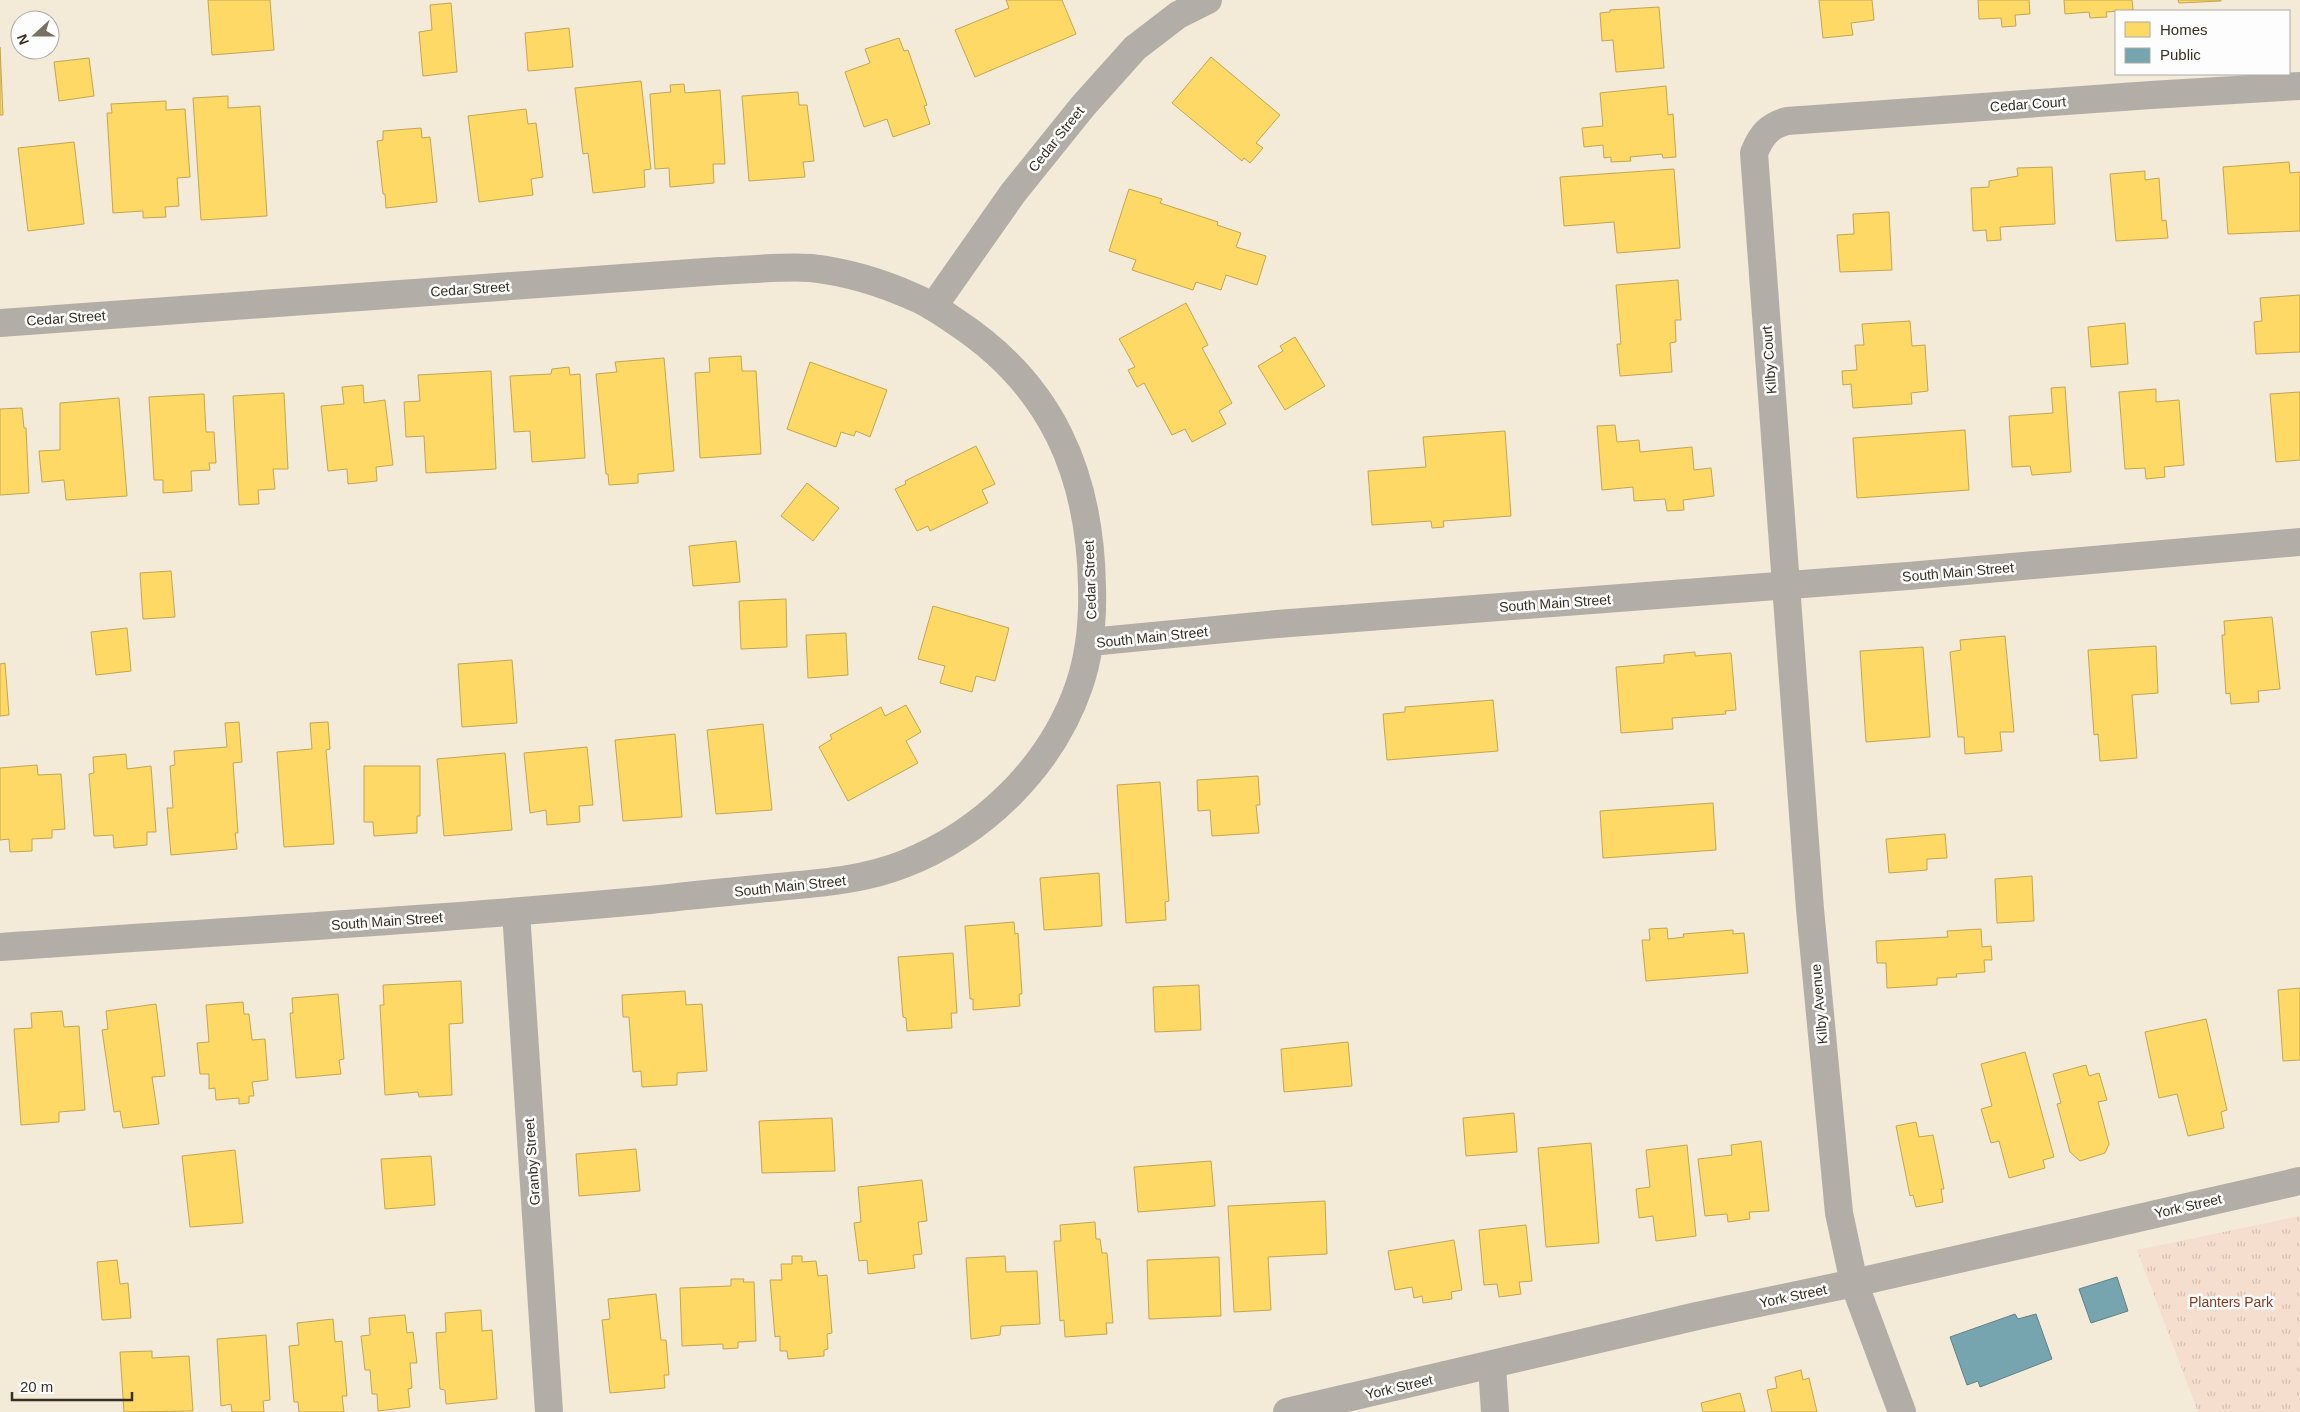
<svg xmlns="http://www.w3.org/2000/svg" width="2300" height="1412" font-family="Arial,sans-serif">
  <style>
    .park { fill: url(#park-tufts) }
    .homes { fill: #ffd966; stroke: #c3a652 }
    .public { fill: #76a5af; stroke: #638285 }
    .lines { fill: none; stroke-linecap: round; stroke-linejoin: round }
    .street { stroke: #b2aea7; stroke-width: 28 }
    .labels { text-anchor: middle; stroke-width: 5; stroke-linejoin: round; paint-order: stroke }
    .street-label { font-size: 14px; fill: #363023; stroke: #fdfdfd }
    .park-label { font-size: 14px; fill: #863a1f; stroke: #fdfdfd }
  </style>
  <defs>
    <pattern id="park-tufts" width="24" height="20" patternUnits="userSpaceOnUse" patternTransform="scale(1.25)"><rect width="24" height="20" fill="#f6decf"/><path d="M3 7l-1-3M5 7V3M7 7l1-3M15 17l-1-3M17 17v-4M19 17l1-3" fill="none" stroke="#d4bfb1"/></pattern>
  </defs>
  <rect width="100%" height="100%" fill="#f3ead8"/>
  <!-- park -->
  <polygon class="park" points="2300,1216 2300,1412 2198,1412 2137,1250"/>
  <!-- homes -->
  <g class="homes">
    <polygon points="208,0 270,0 274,50 212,55"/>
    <polygon points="1006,0 1062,0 1076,34 975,77 955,30 1009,8"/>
    <polygon points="1819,0 1872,0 1874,20 1851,23 1853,35 1823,38"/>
    <polygon points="1978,0 2029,0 2030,14 2015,15 2016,26 2002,27 2001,18 1979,19"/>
    <polygon points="2064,0 2132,0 2133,10 2106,12 2107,17 2090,18 2089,12 2065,14"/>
    <polygon points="2178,0 2221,0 2221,1 2179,3"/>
    <polygon points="451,3 457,72 423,76 419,32 432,30 430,5"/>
    <polygon points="1659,7 1664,68 1616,72 1613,40 1602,41 1600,13 1610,12 1610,10"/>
    <polygon points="569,28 573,67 528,71 525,33"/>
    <polygon points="899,38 904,51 908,50 927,105 924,106 930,124 893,137 887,119 864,127 845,72 870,63 865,49"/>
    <polygon points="0,47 3,115 0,115"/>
    <polygon points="1211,57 1280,115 1256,143 1263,148 1250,163 1244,158 1242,161 1172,103"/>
    <polygon points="89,58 94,96 59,101 54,62"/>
    <polygon points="641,81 651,169 644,170 645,187 593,193 588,153 583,154 575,88"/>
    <polygon points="684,84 685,93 720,90 725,164 713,164 714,183 670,187 669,168 655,169 650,94 671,92 670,85"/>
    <polygon points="1666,86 1668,115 1673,114 1676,157 1663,158 1662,154 1630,157 1631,161 1611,162 1611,157 1604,158 1603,145 1584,147 1582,128 1603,126 1600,93"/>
    <polygon points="798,92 799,105 807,105 814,161 803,162 805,177 749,181 742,96"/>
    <polygon points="228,96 228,108 260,106 267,216 201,220 193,98"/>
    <polygon points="166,101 166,110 185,109 190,177 177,178 179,206 165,207 166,217 143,218 143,211 113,213 107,113 112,113 111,104"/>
    <polygon points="526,109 528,124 536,123 543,177 531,179 533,195 479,202 468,116"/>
    <polygon points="421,128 422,138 430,137 437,202 386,208 385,194 383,194 377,141 383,140 383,131"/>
    <polygon points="74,142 84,224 28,231 18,148"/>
    <polygon points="2289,162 2290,173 2300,172 2300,231 2228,234 2223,167"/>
    <polygon points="2052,167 2055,224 2000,227 2001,240 1987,241 1986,230 1973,231 1971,188 1989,187 1989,181 2018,176 2017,168"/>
    <polygon points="1674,169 1680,248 1617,253 1614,222 1564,226 1560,177"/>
    <polygon points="2145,171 2145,180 2159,178 2162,221 2166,220 2168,238 2116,241 2110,174"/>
    <polygon points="1129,189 1162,199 1160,203 1218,222 1217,225 1241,233 1236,247 1266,256 1257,285 1226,275 1221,290 1196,282 1193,290 1132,270 1136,260 1109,251"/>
    <polygon points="1889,212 1892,270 1840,272 1837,235 1854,234 1853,214"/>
    <polygon points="1678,280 1681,320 1675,320 1676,342 1670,343 1672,372 1620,376 1617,344 1621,344 1616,285"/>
    <polygon points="2300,295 2300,352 2256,354 2254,322 2262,321 2260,298"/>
    <polygon points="1186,303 1208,345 1202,348 1232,403 1219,411 1226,424 1192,442 1185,429 1172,435 1144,383 1137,387 1128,370 1135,367 1119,339"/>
    <polygon points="1910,321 1912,346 1925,345 1928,391 1911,393 1912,404 1853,408 1851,384 1843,385 1842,371 1857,370 1855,345 1864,345 1862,324"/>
    <polygon points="2125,323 2128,364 2091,367 2088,327"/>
    <polygon points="1295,337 1325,386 1285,410 1258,366 1283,351 1280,346"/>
    <polygon points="741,356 742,371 756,371 761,454 700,458 695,373 710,372 709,358"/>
    <polygon points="664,358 674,471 638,474 638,483 609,485 608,474 606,474 596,374 617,372 615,362"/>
    <polygon points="810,362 887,390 870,437 856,431 854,436 841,432 836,447 787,429"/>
    <polygon points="569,367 570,375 580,374 585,458 532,462 530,431 514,432 510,376 551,374 552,369"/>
    <polygon points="491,371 496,469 426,473 424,436 406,437 404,402 420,401 418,375"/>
    <polygon points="363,385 364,403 385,400 393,465 376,467 377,481 348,484 347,469 328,471 321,406 344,404 342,387"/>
    <polygon points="2065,387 2071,472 2032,475 2030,466 2012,467 2009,416 2053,413 2051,388"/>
    <polygon points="2156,389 2156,402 2179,400 2184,465 2164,467 2165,477 2146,479 2145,468 2125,469 2119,392"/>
    <polygon points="2300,392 2300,460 2276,462 2270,394"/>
    <polygon points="284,393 288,469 273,469 275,489 258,490 259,504 239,505 233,396"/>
    <polygon points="204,394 206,432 214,432 216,463 209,463 210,470 191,471 192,491 163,493 163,480 154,480 149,397"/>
    <polygon points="119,398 127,496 66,500 64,480 42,482 39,451 60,450 60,403"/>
    <polygon points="22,408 24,428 26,428 29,493 0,495 0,409"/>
    <polygon points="1615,425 1617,442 1639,440 1640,452 1692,447 1694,470 1711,468 1714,496 1683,500 1684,510 1667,511 1665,499 1634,501 1633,487 1602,490 1597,426"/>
    <polygon points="1965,430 1969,490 1857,498 1853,438"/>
    <polygon points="1505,431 1511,516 1443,521 1444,527 1432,528 1431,521 1372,525 1368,471 1426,467 1423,437"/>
    <polygon points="976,446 995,484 982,490 988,503 930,531 928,526 917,531 895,489 906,484 905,481"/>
    <polygon points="807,483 839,508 813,541 781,516"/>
    <polygon points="736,541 740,582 693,586 689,546"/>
    <polygon points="171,571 175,617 143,619 140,573"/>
    <polygon points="786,599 787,647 741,649 739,601"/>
    <polygon points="933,606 1009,628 995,681 976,676 972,692 940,683 945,666 918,659"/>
    <polygon points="2272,617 2280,689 2258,691 2259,702 2231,704 2230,693 2226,694 2222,635 2225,635 2224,621"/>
    <polygon points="127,628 131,671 96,675 91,632"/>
    <polygon points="846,633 848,675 808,678 806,635"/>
    <polygon points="2005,636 2014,732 2000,732 2002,751 1965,754 1964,737 1958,737 1950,652 1961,650 1960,640"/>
    <polygon points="2156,646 2158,693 2132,695 2137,758 2100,761 2098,734 2094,735 2088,650"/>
    <polygon points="1923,647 1930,737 1866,742 1860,651"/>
    <polygon points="1695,652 1695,656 1731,653 1736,710 1725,711 1726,714 1672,718 1673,729 1621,733 1616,667 1664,663 1664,655"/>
    <polygon points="512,660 517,723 462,727 458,664"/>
    <polygon points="5,663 9,715 0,716 0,664"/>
    <polygon points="1493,700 1498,751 1387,760 1383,714 1405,712 1405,707"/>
    <polygon points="906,705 921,732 906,741 918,763 848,801 819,747 832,739 830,735 881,707 885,716"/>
    <polygon points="239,722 242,762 233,763 238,833 235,833 237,849 171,855 167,808 173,808 170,766 175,765 174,751 227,747 225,723"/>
    <polygon points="328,722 330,749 326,750 334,844 284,847 277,752 312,749 310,723"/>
    <polygon points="763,724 772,810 716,814 707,730"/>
    <polygon points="675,734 682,817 623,821 615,740"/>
    <polygon points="587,747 593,805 579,806 580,822 547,825 546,810 530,813 524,753"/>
    <polygon points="505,753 512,830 444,836 437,759"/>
    <polygon points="126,754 127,769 151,766 156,832 147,832 147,845 114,848 113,835 94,836 89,774 94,773 93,757"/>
    <polygon points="37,765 38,775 61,774 65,829 52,830 52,838 32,839 32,851 10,852 9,839 0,840 0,768"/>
    <polygon points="364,766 420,766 420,816 417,816 417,833 374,836 373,822 364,822"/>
    <polygon points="1258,776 1260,805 1256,805 1259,833 1212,836 1210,810 1198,811 1197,780"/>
    <polygon points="1160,782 1169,901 1165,902 1166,920 1126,923 1117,785"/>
    <polygon points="1713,803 1716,850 1603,858 1600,811"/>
    <polygon points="1945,834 1947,858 1927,859 1927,870 1889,873 1886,839"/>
    <polygon points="1099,873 1102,926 1044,930 1040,878"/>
    <polygon points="2032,876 2034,921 1997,923 1995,879"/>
    <polygon points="1014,922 1015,934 1018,933 1022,994 1019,994 1020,1006 973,1010 973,999 970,999 965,926"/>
    <polygon points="1667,928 1668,939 1684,937 1683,934 1733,930 1733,934 1744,933 1748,973 1646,981 1642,940 1650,940 1649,929"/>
    <polygon points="1981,929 1982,947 1991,946 1992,960 1984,960 1985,972 1956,974 1957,977 1937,978 1937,985 1887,988 1886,963 1877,963 1876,941 1948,937 1947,931"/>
    <polygon points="953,953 957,1013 951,1013 952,1028 907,1031 906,1018 903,1017 898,957"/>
    <polygon points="461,981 463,1023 449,1024 452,1095 419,1097 418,1092 385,1095 380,1005 384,1005 383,985"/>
    <polygon points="1199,985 1201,1030 1155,1032 1153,987"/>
    <polygon points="2300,988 2300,1060 2283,1061 2278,990"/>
    <polygon points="685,991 686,1005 702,1004 707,1071 677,1073 677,1085 642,1087 641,1071 633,1072 629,1017 623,1017 622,995"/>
    <polygon points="338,994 344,1059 339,1060 341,1074 296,1078 290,1013 293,1013 292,998"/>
    <polygon points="243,1002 244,1014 249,1014 252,1040 265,1039 268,1080 252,1082 254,1096 249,1096 249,1103 239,1104 239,1098 216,1100 215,1088 209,1089 209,1074 200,1074 197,1043 209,1042 206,1005"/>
    <polygon points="156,1004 165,1076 152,1077 159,1124 123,1128 120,1111 114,1112 102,1030 108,1029 106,1011"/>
    <polygon points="62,1011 64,1027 79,1026 85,1110 59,1112 59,1122 21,1125 14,1029 32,1028 31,1013"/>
    <polygon points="2206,1019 2227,1110 2221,1112 2224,1128 2188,1136 2177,1094 2159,1098 2145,1032"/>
    <polygon points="1348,1042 1352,1086 1284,1092 1281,1049"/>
    <polygon points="2025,1052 2054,1157 2043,1160 2045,1168 2009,1178 1999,1141 1991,1143 1981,1109 1992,1106 1981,1064"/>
    <polygon points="2086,1065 2089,1076 2099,1073 2107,1100 2098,1102 2109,1144 2105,1153 2080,1161 2070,1152 2057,1104 2061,1103 2053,1074"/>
    <polygon points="1514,1113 1517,1152 1466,1156 1463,1118"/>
    <polygon points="832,1118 835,1171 762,1173 759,1121"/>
    <polygon points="1916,1122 1919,1137 1933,1135 1944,1189 1941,1189 1943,1202 1916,1207 1913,1195 1910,1196 1896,1126"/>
    <polygon points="1761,1141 1769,1211 1749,1212 1750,1219 1728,1222 1727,1214 1705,1216 1698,1159 1732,1155 1731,1145"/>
    <polygon points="1591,1143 1599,1243 1546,1247 1538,1148"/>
    <polygon points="1687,1145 1696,1236 1656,1241 1653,1216 1639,1218 1636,1189 1650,1187 1646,1150"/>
    <polygon points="636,1149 640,1191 579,1196 576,1154"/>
    <polygon points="235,1150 243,1223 190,1227 182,1156"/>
    <polygon points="431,1156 435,1205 385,1209 381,1159"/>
    <polygon points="1211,1161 1215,1206 1138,1212 1134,1167"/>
    <polygon points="922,1180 927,1221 918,1222 922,1254 913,1255 915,1268 868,1274 867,1260 859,1261 854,1223 861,1222 858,1187"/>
    <polygon points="1325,1201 1327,1254 1268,1257 1271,1310 1234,1312 1228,1206"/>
    <polygon points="1095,1222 1096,1239 1100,1239 1102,1253 1107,1253 1113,1323 1106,1323 1107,1334 1065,1337 1064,1320 1060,1321 1054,1241 1061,1241 1060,1225"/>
    <polygon points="1526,1225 1532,1281 1519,1282 1521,1294 1499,1297 1497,1284 1484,1285 1479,1230"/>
    <polygon points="1454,1240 1462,1290 1451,1292 1452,1299 1423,1303 1422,1296 1414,1298 1412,1287 1395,1290 1388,1251"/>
    <polygon points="792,1256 802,1256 802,1262 816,1261 818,1276 827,1275 832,1333 827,1334 828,1349 824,1350 824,1356 788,1359 787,1351 780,1351 780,1336 775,1337 770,1280 782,1280 781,1264 792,1264"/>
    <polygon points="1005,1256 1006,1272 1037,1271 1040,1324 1001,1326 1000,1335 971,1339 966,1258"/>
    <polygon points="1219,1257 1221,1316 1149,1319 1147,1260"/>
    <polygon points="117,1260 120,1284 128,1283 131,1318 102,1320 97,1262"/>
    <polygon points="731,1279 744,1279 743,1282 754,1282 756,1341 738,1342 738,1348 723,1349 723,1344 682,1346 680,1288 731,1286"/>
    <polygon points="656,1294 661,1340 666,1340 669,1375 664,1375 665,1388 610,1393 602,1320 610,1319 608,1299"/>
    <polygon points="481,1310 482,1331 492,1330 497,1399 446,1404 445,1390 440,1389 436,1333 446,1332 445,1313"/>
    <polygon points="405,1315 407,1333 413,1332 417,1363 410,1363 412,1388 408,1389 410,1407 378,1411 377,1394 372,1394 370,1370 365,1370 361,1336 370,1335 369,1318"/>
    <polygon points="333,1319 335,1342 342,1341 347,1396 342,1396 344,1412 299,1412 298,1402 294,1402 289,1346 299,1345 297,1323"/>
    <polygon points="266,1335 270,1400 263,1401 264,1412 232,1412 231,1404 221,1406 217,1339"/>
    <polygon points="152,1351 152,1358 189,1356 193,1411 124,1412 120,1352"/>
    <polygon points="1801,1370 1803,1380 1809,1378 1817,1412 1772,1412 1767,1390 1777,1388 1775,1377"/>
    <polygon points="1740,1393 1745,1412 1703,1412 1701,1403"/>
  </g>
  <!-- public -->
  <g class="public">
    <polygon points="2117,1277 2128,1311 2091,1323 2079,1289"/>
    <polygon points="2015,1314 2018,1319 2036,1314 2052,1359 1980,1387 1978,1381 1967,1385 1950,1337"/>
  </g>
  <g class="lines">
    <!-- street -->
    <g class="street">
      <polyline points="933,307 1013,193 1083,106 1135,48 1178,15 1208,0"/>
      <path d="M0,323l719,-52c30,-1 62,-5 92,-3 36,4 72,15 105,30 14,6 27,15 40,24 96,63 134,152 136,264 1,34 -2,68 -13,100 -28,81 -96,147 -175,178 -40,16 -83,19 -126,23 -42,4 -85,8 -128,13 -216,20 -433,32 -650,47"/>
      <polyline points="1090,642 1277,624 1908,576 2300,542"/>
      <polyline points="516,912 549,1412"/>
      <polyline points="1492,1366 1495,1412"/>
      <polyline points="1287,1412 1697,1316 1854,1283 2300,1181"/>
      <path d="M1902,1412l-48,-129 -15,-70 -29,-304 -56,-756c7,-17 14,-27 33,-32l364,-26 149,-9"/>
    </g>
  </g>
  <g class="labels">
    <!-- street labels -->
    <g class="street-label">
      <text transform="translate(2028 104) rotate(-4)" y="5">Cedar Court</text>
      <text transform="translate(1056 139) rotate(-51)" y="5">Cedar Street</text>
      <text transform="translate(470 289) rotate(-4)" y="5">Cedar Street</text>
      <text transform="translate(66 318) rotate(-4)" y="5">Cedar Street</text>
      <text transform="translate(1769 360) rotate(-94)" y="5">Kilby Court</text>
      <text transform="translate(1958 572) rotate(-5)" y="5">South Main Street</text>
      <text transform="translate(1090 580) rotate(-92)" y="5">Cedar Street</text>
      <text transform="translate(1555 603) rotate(-4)" y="5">South Main Street</text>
      <text transform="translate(1152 637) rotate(-6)" y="5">South Main Street</text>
      <text transform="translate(790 886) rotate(-6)" y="5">South Main Street</text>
      <text transform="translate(387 921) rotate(-4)" y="5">South Main Street</text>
      <text transform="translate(1819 1004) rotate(-95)" y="5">Kilby Avenue</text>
      <text transform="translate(532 1162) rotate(-94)" y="5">Granby Street</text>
      <text transform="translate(2188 1206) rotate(-13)" y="5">York Street</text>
      <text transform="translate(1793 1296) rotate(-12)" y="5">York Street</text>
      <text transform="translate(1399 1387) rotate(-13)" y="5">York Street</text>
    </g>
    <!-- park labels -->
    <g class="park-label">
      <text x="2231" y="1307">Planters Park</text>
    </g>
  </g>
  <!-- legend -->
  <rect x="2115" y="10" width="175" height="65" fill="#fdfdfd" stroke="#adaba6"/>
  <rect x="2125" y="22" width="25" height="15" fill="#ffd966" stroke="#adaba6"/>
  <text x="2160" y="35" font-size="15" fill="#363023">Homes</text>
  <rect x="2125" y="48" width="25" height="15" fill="#76a5af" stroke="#adaba6"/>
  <text x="2160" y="60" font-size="15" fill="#363023">Public</text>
  <!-- north arrow -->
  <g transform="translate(35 35) rotate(249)"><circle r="24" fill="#fdfdfd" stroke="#adaba6"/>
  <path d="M0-4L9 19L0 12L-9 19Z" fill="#787162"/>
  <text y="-8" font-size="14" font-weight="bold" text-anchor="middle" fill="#363023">N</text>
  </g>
  <!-- scale -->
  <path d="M12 1392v8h120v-8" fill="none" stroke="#363023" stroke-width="2.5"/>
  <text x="20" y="1392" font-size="15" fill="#363023" stroke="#fdfdfd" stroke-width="4" paint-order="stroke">20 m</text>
</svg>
